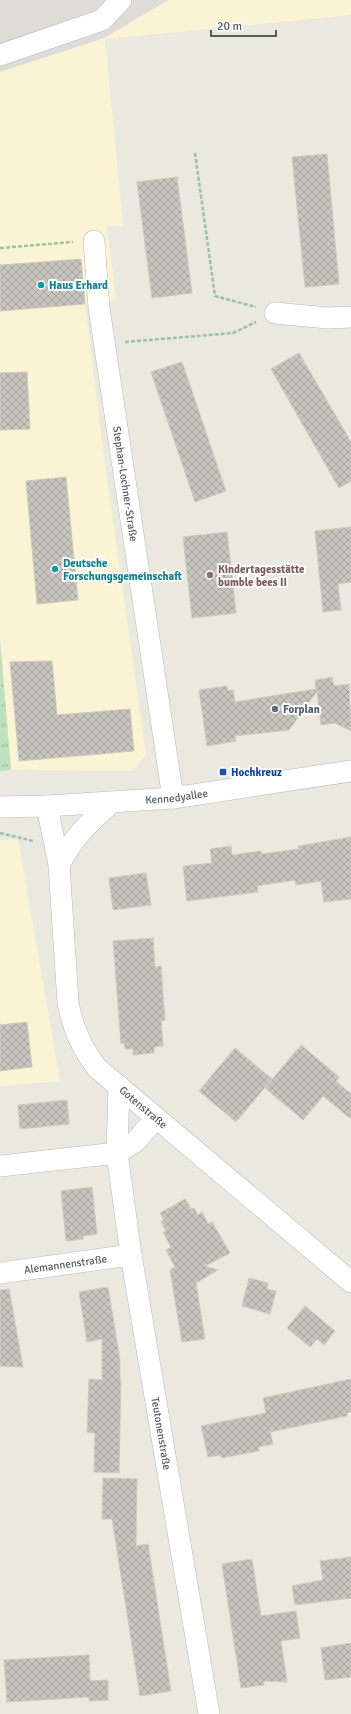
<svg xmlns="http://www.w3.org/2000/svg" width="351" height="1714" font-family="Signika,sans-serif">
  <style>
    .commercial { fill: #fbf4d4 }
    .industrial { fill: #dedcd7 }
    .park { fill: url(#park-tufts) }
    .building { fill: url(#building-cross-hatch); stroke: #cfcabe }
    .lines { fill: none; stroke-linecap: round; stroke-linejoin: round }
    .minor-casing { stroke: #b5b7bc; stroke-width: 22 }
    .path { stroke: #96c2a5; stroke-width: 2.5; stroke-dasharray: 4 2; stroke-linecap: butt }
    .minor { stroke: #fff; stroke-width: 21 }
    .culture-dot { fill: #0f9aa8; stroke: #fff; stroke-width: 1.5 }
    .education-dot { fill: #8d6e63; stroke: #fff; stroke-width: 1.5 }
    .service-dot { fill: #5c6f8a; stroke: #fff; stroke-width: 1.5 }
    .transit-dot { fill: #1a4fb4; stroke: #fff; stroke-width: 1.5 }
    .labels { text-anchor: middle; stroke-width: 4; stroke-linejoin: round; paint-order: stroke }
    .culture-label { font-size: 11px; font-weight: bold; fill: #0d838f; stroke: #fff; text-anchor: start }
    .street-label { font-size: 11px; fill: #585b60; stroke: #fff }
    .education-label { font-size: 11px; font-weight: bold; fill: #785e54; stroke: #fff; text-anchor: start }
    .service-label { font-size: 11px; font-weight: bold; fill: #4e5e75; stroke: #fff; text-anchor: start }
    .transit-label { font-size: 11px; font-weight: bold; fill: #164399; stroke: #fff; text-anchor: start }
  </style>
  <defs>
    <pattern id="park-tufts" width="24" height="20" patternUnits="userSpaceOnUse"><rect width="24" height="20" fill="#bce2be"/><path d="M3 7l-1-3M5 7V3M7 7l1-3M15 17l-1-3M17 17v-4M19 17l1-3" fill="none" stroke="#9cba9e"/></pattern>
    <pattern id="building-cross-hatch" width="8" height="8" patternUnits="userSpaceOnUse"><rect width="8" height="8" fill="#c8c5bf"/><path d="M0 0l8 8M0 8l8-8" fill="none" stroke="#a5a39f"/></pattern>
  </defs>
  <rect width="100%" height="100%" fill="#ebe9df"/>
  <!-- commercial -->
  <g class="commercial">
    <polygon points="168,0 351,0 351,15 105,39 123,226 107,226 116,300 85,305 104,457 146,755 133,771 11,770 0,639 0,72 104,38"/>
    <polygon points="18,839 60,1081 0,1086 0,840"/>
  </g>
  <!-- industrial -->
  <polygon class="industrial" points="0,0 168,0 104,38 0,72"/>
  <!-- park -->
  <polygon class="park" points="0,639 11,770 0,771"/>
  <!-- building -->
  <g class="building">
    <polygon points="327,154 339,284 305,287 292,157"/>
    <polygon points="177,177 192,293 152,298 137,182"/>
    <polygon points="81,259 85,304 0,311 0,265"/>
    <polygon points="299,353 351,442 351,481 339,488 271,369"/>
    <polygon points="182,362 226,491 195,502 151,372"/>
    <polygon points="27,372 30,429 0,430 0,373"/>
    <polygon points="66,477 78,600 37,604 26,481"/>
    <polygon points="351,527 351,582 338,584 341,610 323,612 315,531"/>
    <polygon points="227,532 236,613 192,618 183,537"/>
    <polygon points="52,661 57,715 130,709 134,751 19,761 10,662"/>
    <polygon points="332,677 334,686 349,684 351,731 335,723 321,725 317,691 289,730 235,736 236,741 207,746 199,690 227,686 228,691 233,690 235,702 316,689 315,680"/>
    <polygon points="351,837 351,899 324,902 321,881 296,885 295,880 257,886 258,892 187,901 183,866 212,863 210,849 231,846 232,855 261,851 261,854 299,849 298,846"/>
    <polygon points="146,873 151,905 113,910 109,878"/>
    <polygon points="153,938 155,967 161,966 165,1020 161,1021 163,1046 154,1047 154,1053 133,1055 133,1049 125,1049 124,1043 121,1044 113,941"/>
    <polygon points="27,1022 32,1067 0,1071 0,1025"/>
    <polygon points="301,1045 339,1077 336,1081 351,1094 351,1119 323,1096 303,1120 265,1088"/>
    <polygon points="235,1048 272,1079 236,1122 199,1091"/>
    <polygon points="67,1100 69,1124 20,1129 18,1105"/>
    <polygon points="92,1187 97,1234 83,1236 83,1239 66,1241 61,1191"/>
    <polygon points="185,1199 191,1209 194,1208 198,1215 202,1212 208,1224 212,1222 230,1253 205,1266 218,1270 196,1283 205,1339 182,1342 170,1270 175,1267 166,1250 171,1247 163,1232 166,1231 161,1222 164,1220 160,1213"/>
    <polygon points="249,1278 268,1283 267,1289 276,1291 270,1314 242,1306"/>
    <polygon points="108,1287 120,1360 120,1380 121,1380 119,1473 94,1472 95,1433 87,1432 89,1379 102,1380 102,1339 87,1342 79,1292"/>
    <polygon points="9,1289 23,1367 0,1366 0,1290"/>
    <polygon points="305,1306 335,1331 324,1345 317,1339 310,1347 287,1328"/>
    <polygon points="351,1379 351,1412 347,1413 347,1416 270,1432 273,1444 258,1447 259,1451 221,1458 221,1455 208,1457 201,1426 266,1413 263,1398"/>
    <polygon points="103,1478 137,1479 136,1546 148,1544 171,1691 140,1696 112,1519 102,1519"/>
    <polygon points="351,1557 351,1598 295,1605 292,1586 323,1580 320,1561"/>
    <polygon points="252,1559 261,1616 296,1611 300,1638 281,1641 287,1682 263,1681 264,1685 241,1688 222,1564"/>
    <polygon points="351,1643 351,1677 325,1680 321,1648"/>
    <polygon points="89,1655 90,1681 108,1680 108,1700 89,1701 89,1697 7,1702 4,1660"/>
  </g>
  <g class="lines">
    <defs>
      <g id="minor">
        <polyline points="0,55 102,20 121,0"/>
        <path id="s1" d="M94,241l5,67 74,490"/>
        <polyline points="275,313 328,318 351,317"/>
        <path id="s2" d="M47,806l12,59 9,138c5,25 13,44 29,65l254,214"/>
        <path id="s3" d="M0,807l47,-1 126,-8 178,-27"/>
        <path d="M59,865c16,-30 28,-40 52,-62"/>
        <path id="s4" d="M119,1086l-2,67 14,102 78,459"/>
        <polyline points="0,1166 117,1153 135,1142 156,1118"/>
        <path id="s5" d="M0,1273l131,-18"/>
      </g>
    </defs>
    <!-- minor casing -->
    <use href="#minor" class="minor-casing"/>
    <!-- path -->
    <g class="path">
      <polyline points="195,153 215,296 256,307"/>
      <polyline points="0,248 73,242"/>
      <polyline points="125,342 233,333 256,322"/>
      <polyline points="0,833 33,841"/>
    </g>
    <!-- minor -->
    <use href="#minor" class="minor"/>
  </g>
  <!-- markers -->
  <g class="culture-dot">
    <circle cx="41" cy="285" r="4"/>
    <circle cx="55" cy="569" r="4"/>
  </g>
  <circle class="education-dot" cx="210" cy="575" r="4"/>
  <circle class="service-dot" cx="275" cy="709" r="4"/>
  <rect class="transit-dot" x="219" y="768" width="8" height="8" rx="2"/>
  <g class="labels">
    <!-- culture labels -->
    <g class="culture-label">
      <text x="49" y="289">Haus Erhard</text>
      <text x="63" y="567">Deutsche<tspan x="63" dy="13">Forschungsgemeinschaft</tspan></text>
    </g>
    <!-- street labels -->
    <g class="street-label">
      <text dy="4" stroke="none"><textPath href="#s1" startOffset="245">Stephan-Lochner-Straße</textPath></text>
      <text dy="4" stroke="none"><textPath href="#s3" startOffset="177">Kennedyallee</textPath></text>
      <text dy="4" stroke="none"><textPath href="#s2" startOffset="331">Gotenstraße</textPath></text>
      <text dy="4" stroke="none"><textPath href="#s5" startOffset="66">Alemannenstraße</textPath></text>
      <text dy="4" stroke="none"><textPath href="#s4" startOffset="351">Teutonenstraße</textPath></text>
    </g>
    <!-- education labels -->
    <g class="education-label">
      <text x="218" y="573">Kindertagesstätte<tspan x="218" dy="13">bumble bees II</tspan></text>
    </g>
    <!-- service labels -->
    <g class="service-label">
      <text x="283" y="713">Forplan</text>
    </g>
    <!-- transit labels -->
    <g class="transit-label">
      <text x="231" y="776">Hochkreuz</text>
    </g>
  </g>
  <!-- scale -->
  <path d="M211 30v6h65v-6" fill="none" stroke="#585b60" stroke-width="2"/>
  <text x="217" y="30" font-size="12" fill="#585b60" stroke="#ffffff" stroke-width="3" paint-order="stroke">20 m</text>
</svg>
